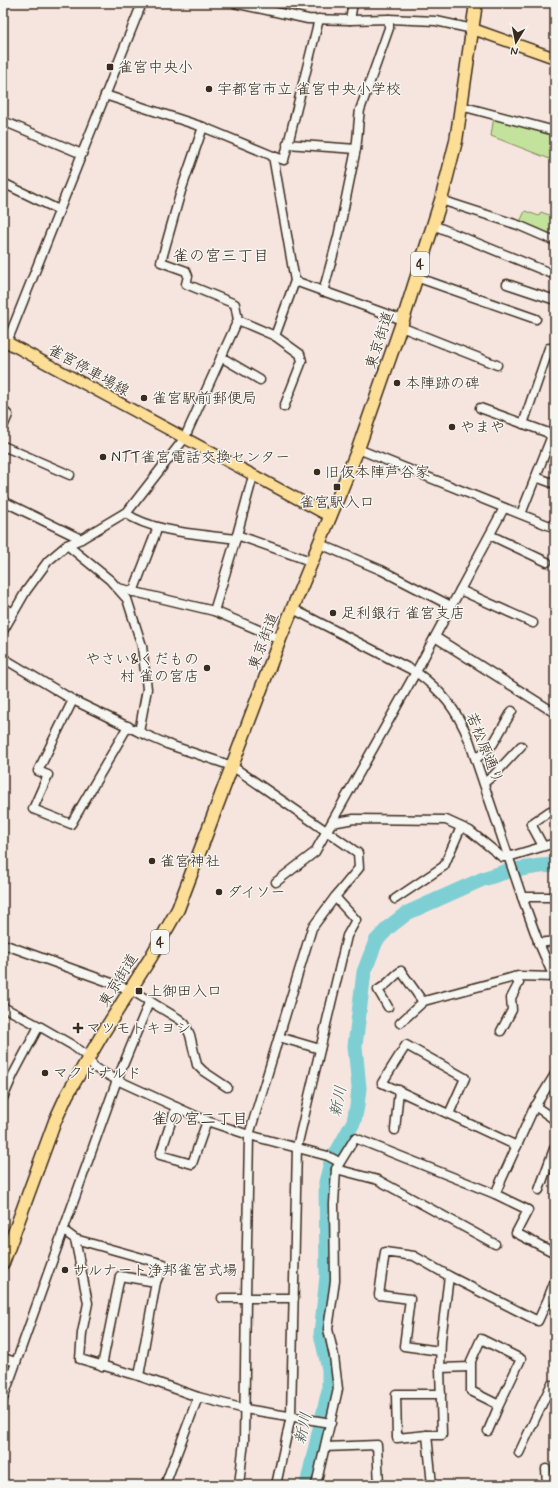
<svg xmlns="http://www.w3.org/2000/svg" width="558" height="1488" font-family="Mynerve,'Klee One',sans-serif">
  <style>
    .green { fill: #c3e39c; stroke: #7f865d }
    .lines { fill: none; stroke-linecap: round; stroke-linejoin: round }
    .river { stroke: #7ecfd4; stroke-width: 15 }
    .minor-casing { stroke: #3b2a1e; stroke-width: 11 }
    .major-casing { stroke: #3b2a1e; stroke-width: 13 }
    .highway-casing { stroke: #3b2a1e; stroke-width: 15 }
    .minor { stroke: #f6f6f2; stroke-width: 8 }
    .major { stroke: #fcde96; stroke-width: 10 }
    .highway { stroke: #fcde96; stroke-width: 12 }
    .poi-dot { fill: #3b2a1e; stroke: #f6f6f2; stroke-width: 1.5 }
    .labels { text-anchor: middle; stroke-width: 3; stroke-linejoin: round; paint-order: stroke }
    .shield { fill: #f6f6f2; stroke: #73675e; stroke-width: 1 }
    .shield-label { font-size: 14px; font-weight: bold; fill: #3b2a1e }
    .poi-label { font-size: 15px; fill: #3b2a1e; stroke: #f6f6f2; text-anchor: start }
    .street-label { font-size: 15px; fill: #3b2a1e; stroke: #f6f6f2 }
    .neighbourhood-label { font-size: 16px; fill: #3b2a1e; stroke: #f6f6f2 }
    .water-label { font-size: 16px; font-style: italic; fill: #4c534c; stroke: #f6f6f2 }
  </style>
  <rect width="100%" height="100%" fill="#f6e5de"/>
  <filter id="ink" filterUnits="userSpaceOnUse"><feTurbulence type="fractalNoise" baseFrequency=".025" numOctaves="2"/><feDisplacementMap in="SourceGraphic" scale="8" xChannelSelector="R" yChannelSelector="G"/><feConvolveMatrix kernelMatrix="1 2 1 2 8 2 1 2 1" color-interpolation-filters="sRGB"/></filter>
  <g filter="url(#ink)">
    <!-- green -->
    <g class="green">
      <polygon points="494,116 555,134 555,161 491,136"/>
      <polygon points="525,211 539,216 541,212 555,217 555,237 520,222"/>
    </g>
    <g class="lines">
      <!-- river -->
      <polyline class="river" points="307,1485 329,1390 329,1369 321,1334 327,1276 326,1182 331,1163 354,1121 357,1106 359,1088 355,1046 364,972 376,941 389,927 407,913 483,879 508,871 540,866 555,865"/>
      <defs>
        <g id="minor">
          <polyline points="234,3 308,19 350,20 389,19 436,21 473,29"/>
          <polyline points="350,20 353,3"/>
          <polyline points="105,95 203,127 273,156"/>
          <polyline points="461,106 555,131"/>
          <polyline points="3,121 82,154"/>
          <polyline points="203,127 181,191 161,262 186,271 188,276 186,284 235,304 238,320"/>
          <polyline points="287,144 356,149"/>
          <polyline points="3,183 59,210"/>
          <polyline points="441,200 518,225 555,241"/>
          <polyline points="433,225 555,275"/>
          <polyline points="416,277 536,319"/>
          <polyline points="295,281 403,320"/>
          <polyline points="507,284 555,300"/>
          <path d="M323,292l15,-55 18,-88c2,-13 2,-26 4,-39l29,-82v-9"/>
          <polyline points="401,327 497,365"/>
          <polyline points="275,336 300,354 302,361 284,407"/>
          <polyline points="7,342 142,3"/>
          <polyline points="221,357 260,380"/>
          <polyline points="480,408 546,432 555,439"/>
          <polyline points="3,410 8,415 3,427"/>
          <polyline points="523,424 549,348 555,350"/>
          <polyline points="3,446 70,475"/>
          <polyline points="358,449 555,528"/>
          <polyline points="536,477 555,484"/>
          <polyline points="3,501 81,539"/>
          <path d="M125,513c30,20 75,21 111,26"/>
          <polyline points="521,514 555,428"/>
          <polyline points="237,535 313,562"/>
          <polyline points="490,535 547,562"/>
          <polyline points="320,544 381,570 451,606"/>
          <polyline points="67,545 110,580 127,599 142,646 147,689 139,732"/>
          <polyline points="118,588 214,611 280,639"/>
          <polyline points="460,590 533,623"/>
          <polyline points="133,592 158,527"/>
          <polyline points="3,607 13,613"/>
          <path d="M293,609l123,63c26,19 41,38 53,68l53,157 16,44 17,39"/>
          <polyline points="214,611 237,535 253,476"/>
          <polyline points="3,631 26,591 48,561 67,545 81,539 128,511 184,439 238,320 275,336 295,281 273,156 284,160 319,19"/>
          <polyline points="435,637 555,713"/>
          <polyline points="3,658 73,700 139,732 167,744 232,766 358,853 359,868 335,897 312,928 249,1135 246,1298 244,1441 239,1485"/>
          <polyline points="73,700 38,771 48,775 33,809 71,824 128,726"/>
          <polyline points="476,759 493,744 512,711"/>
          <polyline points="484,783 494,775 521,746"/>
          <polyline points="332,823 354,819 446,820 470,831 502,857 508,857 555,843"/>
          <polyline points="543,846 531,824 550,811 555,814"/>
          <polyline points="276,882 315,852 416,672 504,508"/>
          <polyline points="522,897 555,897"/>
          <polyline points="395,899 444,866 461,827"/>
          <polyline points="538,943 555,941"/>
          <polyline points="3,944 131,990 179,1019 185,1024 190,1035 197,1065 203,1071 227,1087"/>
          <polyline points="3,1007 39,1026 72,1045 85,1055 95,1068 117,1080 176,1107 207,1121 249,1135 328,1156 339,1162"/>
          <path d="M388,1007l-10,-17c11,-6 13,-12 23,-19l22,31"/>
          <polyline points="400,1023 424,1001 518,976 553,977"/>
          <polyline points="501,1031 512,1010 511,998 519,983 514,977"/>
          <polyline points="279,1037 320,1049"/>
          <polyline points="3,1098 13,1075 39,1026"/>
          <polyline points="535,1106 555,1120"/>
          <polyline points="176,1107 160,1155 192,1164 207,1121"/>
          <path d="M449,1114l16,-36 -59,-33 -24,38c45,21 90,42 135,63"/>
          <polyline points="395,1130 399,1090"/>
          <polyline points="336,1169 378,1180 495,1244"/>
          <polyline points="539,1190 555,1146"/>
          <polyline points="495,1194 528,1210 516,1233 555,1253"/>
          <polyline points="63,1230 75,1239 88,1303 82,1333 80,1359 139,1376 198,1397"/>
          <polyline points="75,1239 164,1264 156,1282 139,1376"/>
          <polyline points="449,1276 538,1321 548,1299 555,1280"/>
          <polyline points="222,1298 294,1298"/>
          <polyline points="3,1358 16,1362"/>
          <polyline points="102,1366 120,1276 156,1282"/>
          <polyline points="440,1368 470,1367"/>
          <polyline points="3,1399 117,1080 150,1000"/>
          <polyline points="488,1431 499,1405 521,1359 481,1339 471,1361 471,1391 499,1405"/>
          <polyline points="427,1435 397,1438 396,1394 441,1394"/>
          <polyline points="325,1447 377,1445 379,1485"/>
          <polyline points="519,1453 551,1385 555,1387"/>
          <polyline points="546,1469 547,1485"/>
          <polyline points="165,1485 198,1397 245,1409 331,1423"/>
          <polyline points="276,1485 291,1416 297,1147 347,936 356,920 335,897"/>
          <polyline points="316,1485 338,1389 334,1356 328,1329 335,1281 334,1204 336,1169 355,1138 495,1194 533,1110 555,1074"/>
          <polyline points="432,1485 427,1435 442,1435 440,1368 441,1340 449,1276 414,1256 385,1252 379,1295 410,1299 404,1346 440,1351"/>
        </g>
        <g id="major">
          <polyline points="473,29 555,58"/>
          <polyline points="3,340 331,517"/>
        </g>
        <polyline id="highway" points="3,1263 55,1121 67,1095 103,1033 151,957 178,909 280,639 358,449 403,320 441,200 456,141 476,3"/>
      </defs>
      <!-- minor casing -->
      <use href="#minor" class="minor-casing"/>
      <!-- major casing -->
      <use href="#major" class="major-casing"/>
      <!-- highway casing -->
      <use href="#highway" class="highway-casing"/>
      <!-- minor -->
      <use href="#minor" class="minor"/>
      <!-- major -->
      <use href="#major" class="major"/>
      <!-- highway -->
      <use href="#highway" class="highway"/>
    </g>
  </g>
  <!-- markers -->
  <g class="poi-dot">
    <rect x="106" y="63" width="8" height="8" rx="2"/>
    <circle cx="209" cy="89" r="4"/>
    <circle cx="397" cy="383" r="4"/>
    <circle cx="144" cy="398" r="4"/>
    <circle cx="452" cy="427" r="4"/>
    <circle cx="103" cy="457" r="4"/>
    <circle cx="317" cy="472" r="4"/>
    <rect x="333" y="483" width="8" height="8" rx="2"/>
    <circle cx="333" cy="613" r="4"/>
    <circle cx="207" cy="668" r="4"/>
    <circle cx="152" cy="861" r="4"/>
    <circle cx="219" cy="892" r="4"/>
    <rect x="135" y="987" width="8" height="8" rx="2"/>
    <path d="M76 1022h4v4h4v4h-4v4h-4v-4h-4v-4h4z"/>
    <circle cx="45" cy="1073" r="4"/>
    <circle cx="65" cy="1270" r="4"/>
  </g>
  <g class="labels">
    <!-- shield labels -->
    <g class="shield">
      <rect x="411" y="252" width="18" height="24" rx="3"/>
      <rect x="151" y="930" width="18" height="24" rx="3"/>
    </g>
    <g class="shield-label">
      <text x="420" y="269">4</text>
      <text x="160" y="947">4</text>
    </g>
    <!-- poi labels -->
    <g class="poi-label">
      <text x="118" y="72">雀宮中央小</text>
      <text x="217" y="94">宇都宮市立 雀宮中央小学校</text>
      <text x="405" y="388">本陣跡の碑</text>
      <text x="152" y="403">雀宮駅前郵便局</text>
      <text x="460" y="432">やまや</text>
      <text x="111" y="462">NTT雀宮電話交換センター</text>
      <text x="325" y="477">旧仮本陣芦谷家</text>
      <text x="337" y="507" text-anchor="middle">雀宮駅入口</text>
      <text x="341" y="618">足利銀行 雀宮支店</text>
      <text x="199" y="664" text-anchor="end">やさい&amp;くだもの<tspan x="199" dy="17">村 雀の宮店</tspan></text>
      <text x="160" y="866">雀宮神社</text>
      <text x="227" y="897">ダイソー</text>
      <text x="147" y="996">上御田入口</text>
      <text x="86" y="1033">マツモトキヨシ</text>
      <text x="53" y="1078">マクドナルド</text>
      <text x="73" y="1275">サルナート浄邦雀宮式場</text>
    </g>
    <!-- street labels -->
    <g class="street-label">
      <text transform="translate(379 340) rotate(-72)" y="5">東京街道</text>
      <text transform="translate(89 370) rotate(29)" y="5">雀宮停車場線</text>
      <text transform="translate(263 641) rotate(-69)" y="5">東京街道</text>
      <text transform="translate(485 748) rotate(68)" y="5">若松原通り</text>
      <text transform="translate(118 980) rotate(-58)" y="5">東京街道</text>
    </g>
    <!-- neighbourhood labels -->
    <g class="neighbourhood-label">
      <text x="221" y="261">雀の宮三丁目</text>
      <text x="200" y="1124">雀の宮二丁目</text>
    </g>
    <!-- water labels -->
    <g class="water-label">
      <text transform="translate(337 1101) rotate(-79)" y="6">新川</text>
      <text transform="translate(302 1428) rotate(-77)" y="6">新川</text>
    </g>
  </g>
  <!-- margin -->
  <rect width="558" height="1488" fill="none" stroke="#f6f6f2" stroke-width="16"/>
  <rect x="8" y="8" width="542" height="1472" fill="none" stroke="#3b2a1e" stroke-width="1.5" filter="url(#ink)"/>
  <!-- north arrow -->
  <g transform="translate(516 42) rotate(190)" stroke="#f6f6f2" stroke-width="3" paint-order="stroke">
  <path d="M0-3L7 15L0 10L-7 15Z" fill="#3b2a1e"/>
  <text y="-6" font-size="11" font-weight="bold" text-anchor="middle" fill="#3b2a1e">N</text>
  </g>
</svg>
